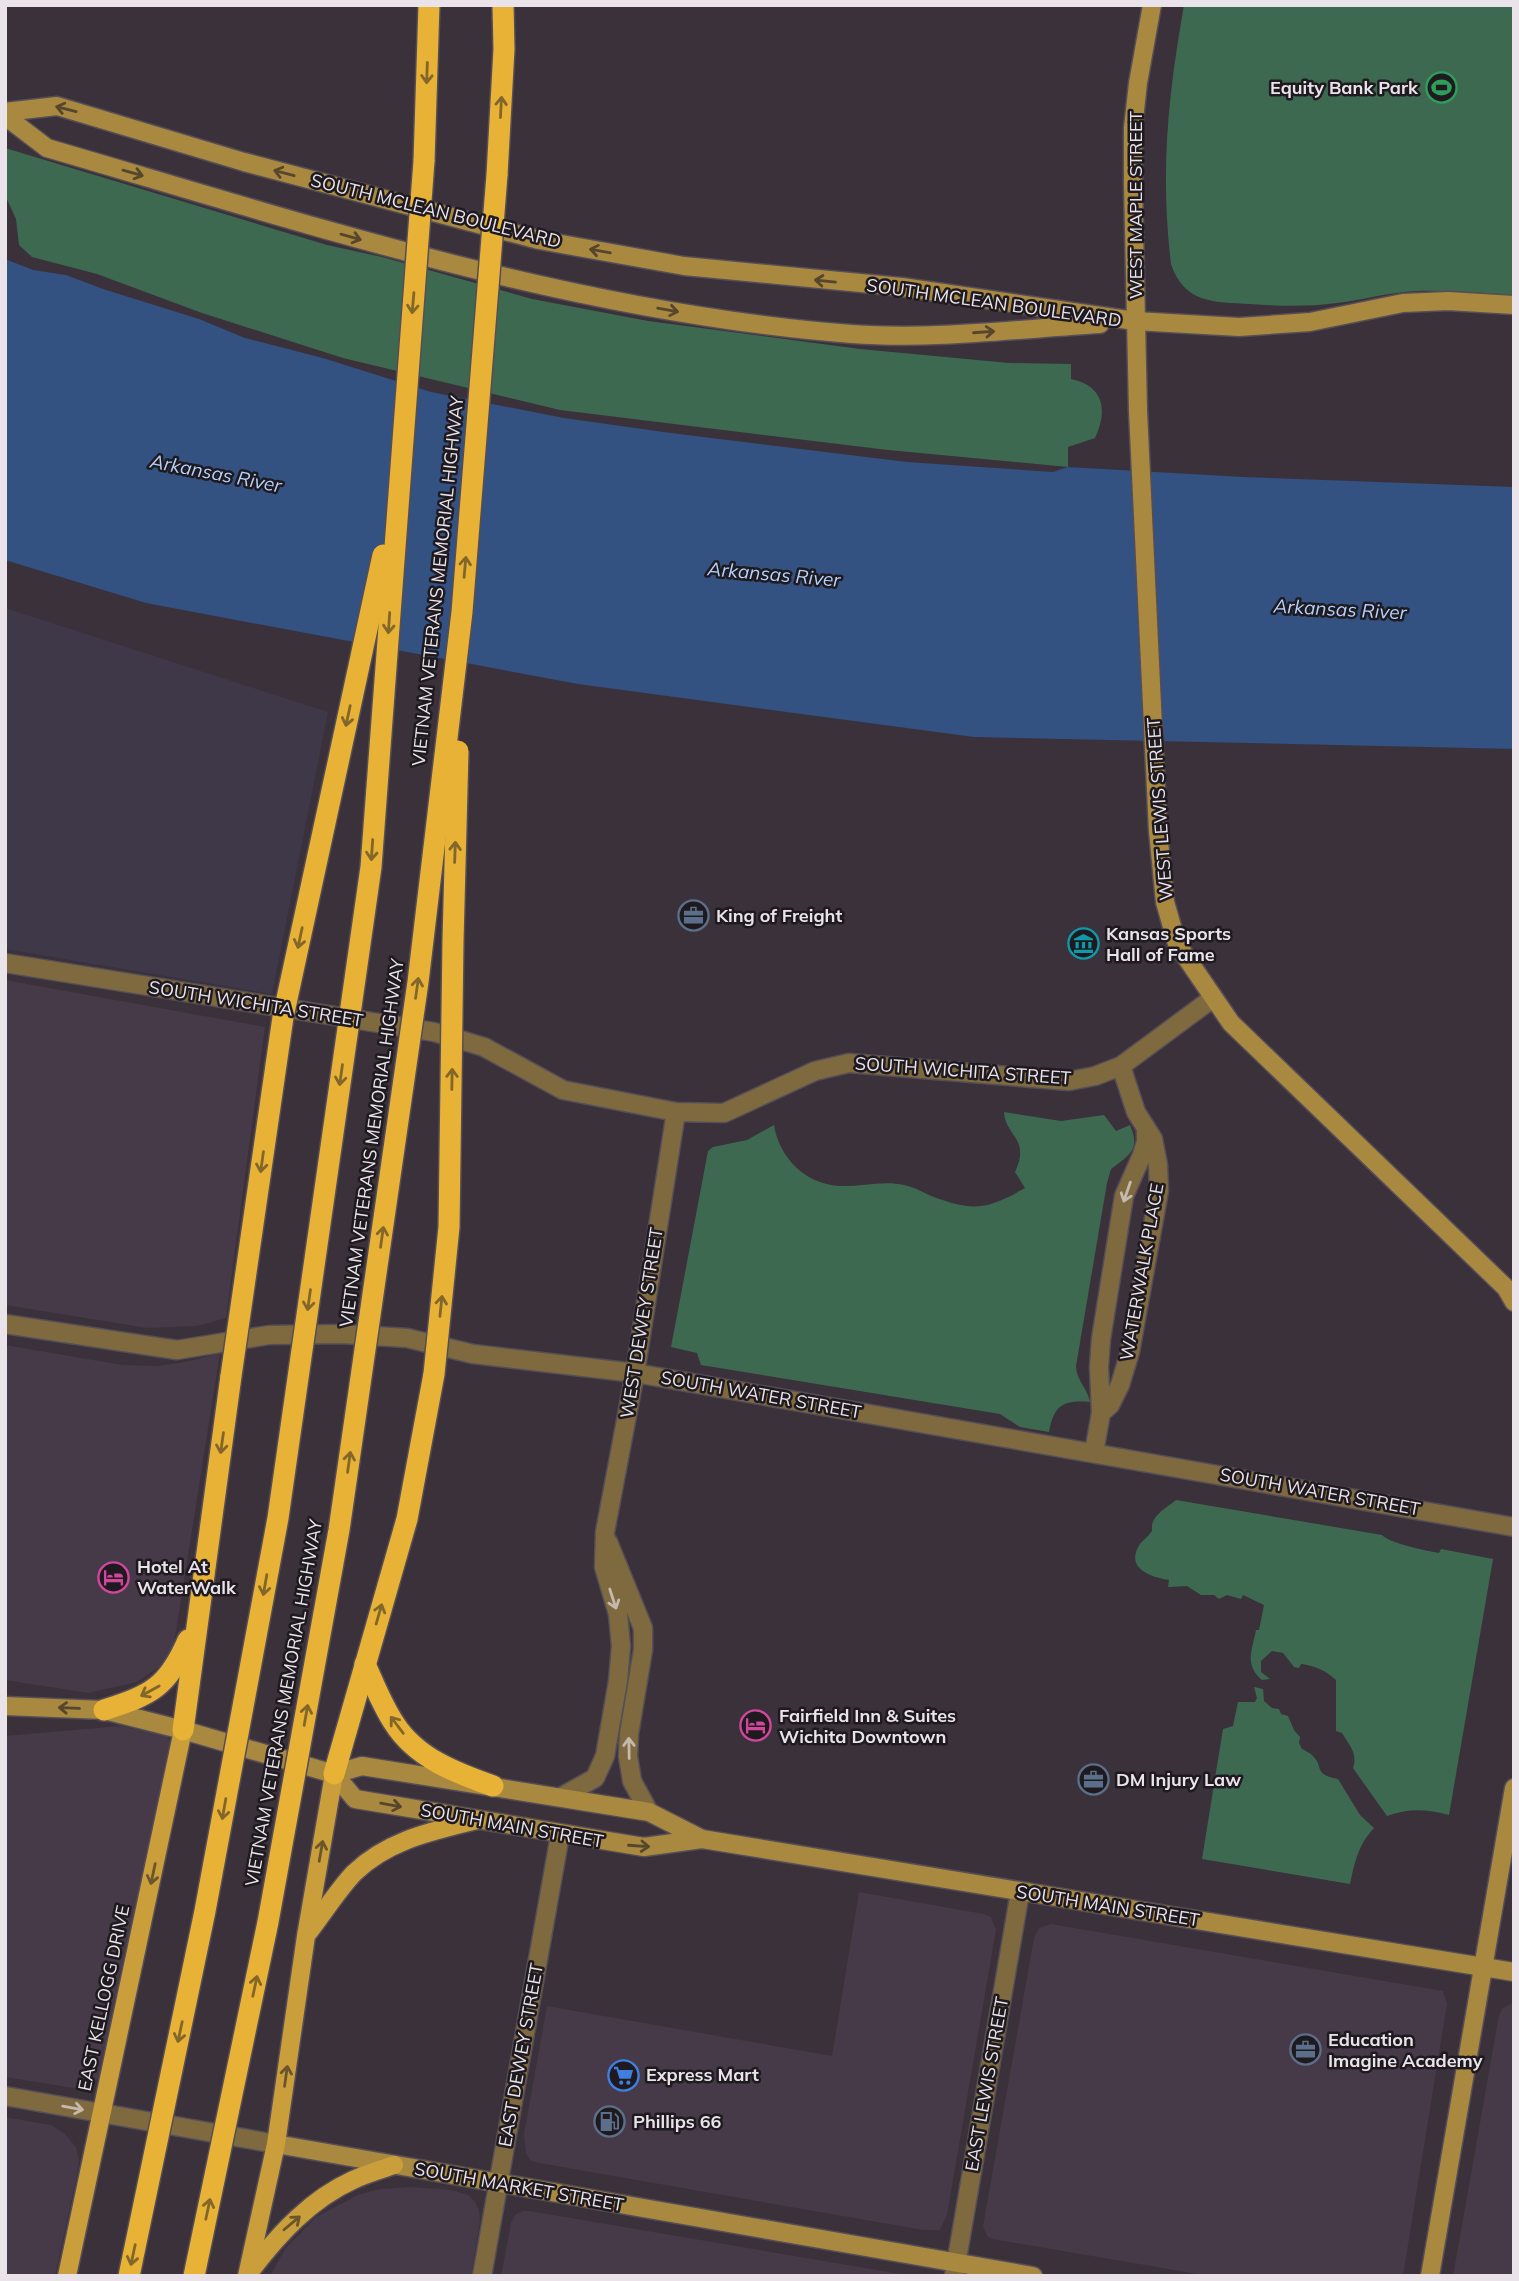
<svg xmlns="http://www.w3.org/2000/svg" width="1519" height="2281" font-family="Mulish,sans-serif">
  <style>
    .built { fill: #463948 }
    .industrial { fill: #3e3849 }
    .green { fill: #3e6951 }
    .water { fill: #335181 }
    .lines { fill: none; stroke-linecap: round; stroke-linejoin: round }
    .street-casing { stroke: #564e57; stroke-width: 21 }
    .secondary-casing { stroke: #564e57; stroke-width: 21 }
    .primary-casing { stroke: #564e57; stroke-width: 21 }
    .highway-casing { stroke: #564e57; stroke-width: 24 }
    .street { stroke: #7f6a3f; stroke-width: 18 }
    .secondary { stroke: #a9883f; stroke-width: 18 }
    .primary { stroke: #ca9e3b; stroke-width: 18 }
    .highway { stroke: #e7b235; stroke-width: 21 }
    .highway-bridge-casing { stroke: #564e57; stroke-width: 24; stroke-linecap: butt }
    .highway-bridge { stroke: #e7b235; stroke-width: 21 }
    .oneway { stroke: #82662a }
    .oneway2 { stroke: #56462c }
    .oneway3 { stroke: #c5b9ae }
    .oneway4 { stroke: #6b552c }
    .labels { text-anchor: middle; stroke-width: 5; stroke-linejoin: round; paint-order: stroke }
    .poi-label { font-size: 18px; font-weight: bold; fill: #eae4ea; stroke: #1e1a1f; text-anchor: start }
    .street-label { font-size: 18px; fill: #eae4ea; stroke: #1e1a1f }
    .water-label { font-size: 19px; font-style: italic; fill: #b4d2fe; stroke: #1e1a1f }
  </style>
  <rect width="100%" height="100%" fill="#3a313b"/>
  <!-- built -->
  <g class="built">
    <polygon points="5,980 265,1027 226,1318 197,1326 147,1328 5,1305"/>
    <polygon points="5,1345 123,1365 157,1366 185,1362 220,1353 174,1644 163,1664 137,1682 88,1693 5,1680"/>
    <polygon points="120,1726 166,1735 171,1743 98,2078 92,2086 86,2090 5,2077 5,1736"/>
    <polygon points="859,1892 984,1914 991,1917 996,1930 947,2215 940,2230 923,2230 539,2163 530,2160 526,2153 524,2134 547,2006 832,2056"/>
    <polygon points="1051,1924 1443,1991 1447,2004 1403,2276 1209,2276 992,2239 987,2236 983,2226 1034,1938 1039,1928"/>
    <polygon points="1514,2002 1514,2276 1453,2276 1499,2015 1502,2009"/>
    <polygon points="5,2117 51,2125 65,2134 76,2147 79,2160 77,2175 55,2276 5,2276"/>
    <polygon points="412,2187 451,2190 468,2195 475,2202 479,2210 480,2221 471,2276 270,2276 285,2249 316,2217 358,2195 379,2189"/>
    <polygon points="523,2211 530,2211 912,2276 501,2276 511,2223 516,2214"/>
  </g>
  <!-- industrial -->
  <polygon class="industrial" points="5,608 328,712 272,994 5,949"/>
  <!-- green -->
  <g class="green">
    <path d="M1184,5h330v290c-33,-2 -65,-5 -97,-4 -28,1 -54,9 -80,12 -30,4 -58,3 -87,1 -35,-2 -66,0 -79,-40 -11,-92 -3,-168 13,-259z"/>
    <path d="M5,148l322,97 55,12 150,42 116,22 212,28 149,14 62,1v15c33,7 37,31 24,59l-27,9v20l-180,-17 -328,-40 -217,-52 -141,-45 -105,-39 -65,-17 -13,-12 -3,-26 -11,-24z"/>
    <path d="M1004,1112l57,9 43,-6 12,16 14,-6c11,25 -1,30 -19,44l-4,14 -31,183c0,14 12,23 14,36 -27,-2 -36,3 -41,30l-29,-5 -20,-13 -299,-49 -4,-12 -26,-6 37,-196 5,-4 34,-7 27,-15c5,32 31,59 65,61 22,1 43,-6 65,-1 10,2 20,8 30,12 40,15 54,12 91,-9l-10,-16c16,-34 -10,-36 -11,-60z"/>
    <path d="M1176,1500l206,35c7,8 45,16 57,18l2,-4 52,10 -44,256c-22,-6 -41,-7 -62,1l-34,-48c5,-15 -4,-23 -11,-35l-6,-2v-51c-11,-10 -21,-14 -35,-16l-2,4 -5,-1 -11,-14 -11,-2 -11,10v11l9,7 -8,1c-18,-16 -10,-29 -6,-50h3l5,-25 -21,-10 -2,4 -14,-4 -8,4 -5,-4h-13l-14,-9 -19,1 1,-7c-18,-3 -45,-12 -29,-36 4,-5 8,-7 12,-13 -2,-15 13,-22 24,-31z"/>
    <path d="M1254,1687l9,2 1,12 8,7 7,1 2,5 7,2 6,14 6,7 -1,6 3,6c3,2 7,3 10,6 13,12 0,19 26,24l22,36 14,13c-16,17 -19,34 -24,56l-148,-25 21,-130 10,-3 5,-24h17l2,-4z"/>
  </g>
  <!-- water -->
  <polygon class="water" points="5,259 33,270 66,275 103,289 199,319 245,338 323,358 431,392 564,418 671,433 907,462 1053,472 1068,467 1243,477 1514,487 1514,749 974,737 578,684 146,603 5,560"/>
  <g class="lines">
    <defs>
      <g id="street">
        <polyline points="5,963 434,1032 484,1047 563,1090 676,1112 724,1113 815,1071 849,1063 1069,1081 1095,1076 1121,1066 1213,998"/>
        <polyline points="5,1324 177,1350 269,1335 342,1334 407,1338 473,1354 635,1373 1514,1527"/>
        <polyline points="1101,1413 1110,1405 1120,1385 1130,1352 1159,1191 1158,1165 1153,1139 1136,1112 1121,1066"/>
        <polyline points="1094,1452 1101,1413 1099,1367 1101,1339 1124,1196 1142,1155 1146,1142 1146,1131"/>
        <polyline points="608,1542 643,1628 643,1650 629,1734 628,1756 632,1781 649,1812"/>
        <polyline points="561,1797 595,1778 605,1756 618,1681 621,1646 618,1614 604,1567 605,1532 635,1373 676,1112"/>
        <polyline points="5,2096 276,2144"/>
        <polyline points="482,2276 560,1835"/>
        <polyline points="954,2276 1020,1892"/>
      </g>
      <g id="secondary">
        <polyline points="1152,5 1138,83 1133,128 1133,184 1138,411 1158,831 1165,902 1177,944 1231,1023 1506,1288 1514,1302"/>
        <polyline points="5,112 57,106 244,162 539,240 684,266 902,287 1135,321 1239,327 1310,322 1403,303 1448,301 1514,305"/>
        <path d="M5,116l42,32c264,77 530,165 805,186 82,6 166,-5 248,-10"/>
        <polyline points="5,1706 104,1710 183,1730 334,1774 355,1799 644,1847 702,1839 1514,1972"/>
        <polyline points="334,1774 362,1766 649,1812 702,1839"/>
        <polyline points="276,2144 1033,2276"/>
        <polyline points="1430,2276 1514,1788"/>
      </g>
      <g id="primary">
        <path d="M308,1933c15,-19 29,-42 46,-60 34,-33 79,-42 123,-53"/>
        <path d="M252,2269c27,-35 59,-70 101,-89 13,-6 27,-10 41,-15"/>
        <polyline points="67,2276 183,1730"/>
        <polyline points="247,2276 276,2144 306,1936 334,1774"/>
      </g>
      <g id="highway">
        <polyline points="424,161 429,5"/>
        <polyline points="497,175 504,49 503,5"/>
        <path d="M365,1664c9,20 17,41 29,59 22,35 62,50 99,63"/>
        <path d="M104,1710c47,-15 64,-23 84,-70"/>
        <polyline points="183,1730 231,1376"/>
        <polyline points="334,1774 407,1519 434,1374"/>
      </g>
    </defs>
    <!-- street casing -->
    <use href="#street" class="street-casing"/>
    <!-- secondary casing -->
    <use href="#secondary" class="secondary-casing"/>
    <!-- primary casing -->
    <use href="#primary" class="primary-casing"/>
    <!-- highway casing -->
    <use href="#highway" class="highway-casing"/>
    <!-- street -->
    <use href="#street" class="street"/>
    <!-- secondary -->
    <use href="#secondary" class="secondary"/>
    <!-- primary -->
    <use href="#primary" class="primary"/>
    <!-- highway -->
    <use href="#highway" class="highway"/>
    <defs>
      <g id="highway-bridge">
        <polyline points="434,1374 449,1227 453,941 458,751"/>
        <polyline points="231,1376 283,1017 383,555"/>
        <polyline points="129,2276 205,1911 278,1518 371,867 424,161"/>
        <polyline points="194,2276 268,1922 339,1530 418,982 462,612 497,175"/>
      </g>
    </defs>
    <!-- highway-bridge casing -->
    <use href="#highway-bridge" class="highway-bridge-casing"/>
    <!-- highway-bridge -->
    <use href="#highway-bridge" class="highway-bridge"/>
  </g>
  <!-- one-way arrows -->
  <defs><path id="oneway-shaft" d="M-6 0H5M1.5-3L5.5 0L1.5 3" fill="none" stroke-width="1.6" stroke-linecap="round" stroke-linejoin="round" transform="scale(1.75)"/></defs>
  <g class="oneway">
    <use href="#oneway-shaft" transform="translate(427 73) rotate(92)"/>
    <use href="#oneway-shaft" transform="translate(501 107) rotate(-87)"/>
    <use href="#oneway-shaft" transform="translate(413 303) rotate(95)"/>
    <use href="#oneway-shaft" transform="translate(465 567) rotate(-85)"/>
    <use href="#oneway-shaft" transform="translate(389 623) rotate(94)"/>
    <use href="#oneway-shaft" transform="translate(348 716) rotate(102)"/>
    <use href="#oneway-shaft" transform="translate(372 850) rotate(94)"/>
    <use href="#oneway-shaft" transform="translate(455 852) rotate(-88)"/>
    <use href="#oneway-shaft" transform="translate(300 938) rotate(102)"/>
    <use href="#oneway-shaft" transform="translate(417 988) rotate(-82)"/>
    <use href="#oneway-shaft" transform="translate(341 1075) rotate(98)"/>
    <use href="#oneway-shaft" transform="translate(452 1079) rotate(-89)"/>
    <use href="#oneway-shaft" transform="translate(262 1162) rotate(98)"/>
    <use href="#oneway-shaft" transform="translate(382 1237) rotate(-82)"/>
    <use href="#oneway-shaft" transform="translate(309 1300) rotate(98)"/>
    <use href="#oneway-shaft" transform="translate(441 1306) rotate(-84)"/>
    <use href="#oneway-shaft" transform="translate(222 1443) rotate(98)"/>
    <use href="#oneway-shaft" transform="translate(349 1462) rotate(-82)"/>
    <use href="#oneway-shaft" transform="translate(265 1585) rotate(100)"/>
    <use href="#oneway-shaft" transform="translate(379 1614) rotate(-74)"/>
    <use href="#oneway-shaft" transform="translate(150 1691) rotate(151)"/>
    <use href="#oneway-shaft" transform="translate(306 1715) rotate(-80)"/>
    <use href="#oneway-shaft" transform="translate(397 1725) rotate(-127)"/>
    <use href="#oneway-shaft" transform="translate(224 1809) rotate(100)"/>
    <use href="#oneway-shaft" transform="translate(255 1986) rotate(-78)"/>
    <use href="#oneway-shaft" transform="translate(180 2032) rotate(102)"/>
    <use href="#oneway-shaft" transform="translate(208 2209) rotate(-78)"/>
    <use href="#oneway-shaft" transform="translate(133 2255) rotate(102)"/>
  </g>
  <g class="oneway2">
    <use href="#oneway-shaft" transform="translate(66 109) rotate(-166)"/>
    <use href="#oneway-shaft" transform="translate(133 173) rotate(16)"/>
    <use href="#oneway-shaft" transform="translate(284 173) rotate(-165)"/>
    <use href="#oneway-shaft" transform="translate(351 237) rotate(16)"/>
    <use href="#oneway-shaft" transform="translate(600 251) rotate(-170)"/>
    <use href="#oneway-shaft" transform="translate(825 281) rotate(-174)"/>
    <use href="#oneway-shaft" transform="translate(668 310) rotate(10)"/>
    <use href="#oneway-shaft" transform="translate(984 332) rotate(-4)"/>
    <use href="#oneway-shaft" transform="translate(69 1708) rotate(-178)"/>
    <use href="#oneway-shaft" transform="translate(391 1805) rotate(10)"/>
    <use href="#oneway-shaft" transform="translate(639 1846) rotate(4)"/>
  </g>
  <g class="oneway3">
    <use href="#oneway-shaft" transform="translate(1127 1192) rotate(109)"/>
    <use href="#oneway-shaft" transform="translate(613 1599) rotate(72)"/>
    <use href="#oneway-shaft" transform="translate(629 1748) rotate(-91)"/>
    <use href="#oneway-shaft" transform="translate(73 2108) rotate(10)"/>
  </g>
  <g class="oneway4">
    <use href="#oneway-shaft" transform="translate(321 1851) rotate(-80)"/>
    <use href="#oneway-shaft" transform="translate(153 1874) rotate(102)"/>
    <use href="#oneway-shaft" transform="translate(286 2076) rotate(-82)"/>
    <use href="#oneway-shaft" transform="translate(292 2223) rotate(-40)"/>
  </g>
  <!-- icons -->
  <defs>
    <symbol id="stadium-ring" viewBox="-11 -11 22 22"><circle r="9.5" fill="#1e1a1f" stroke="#2e9e5b" stroke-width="1.5"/><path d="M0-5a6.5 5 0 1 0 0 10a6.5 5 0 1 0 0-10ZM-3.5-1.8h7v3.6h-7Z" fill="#2e9e5b"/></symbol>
    <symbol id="office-ring" viewBox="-11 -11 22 22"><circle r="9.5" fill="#1e1a1f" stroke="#5c6f8a" stroke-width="1.5"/><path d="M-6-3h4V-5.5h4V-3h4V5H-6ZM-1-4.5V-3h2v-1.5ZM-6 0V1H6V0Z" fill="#5c6f8a"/></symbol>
    <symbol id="museum-ring" viewBox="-11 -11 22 22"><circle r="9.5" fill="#1e1a1f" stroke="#0f9aa8" stroke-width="1.5"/><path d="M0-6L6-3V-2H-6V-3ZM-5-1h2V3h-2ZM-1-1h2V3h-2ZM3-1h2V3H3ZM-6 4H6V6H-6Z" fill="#0f9aa8"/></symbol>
    <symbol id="hotel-ring" viewBox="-11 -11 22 22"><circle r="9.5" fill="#1e1a1f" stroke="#d1479c" stroke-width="1.5"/><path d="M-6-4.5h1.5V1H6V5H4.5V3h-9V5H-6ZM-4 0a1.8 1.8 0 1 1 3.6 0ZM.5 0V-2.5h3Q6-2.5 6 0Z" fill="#d1479c"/></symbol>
    <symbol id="supermarket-ring" viewBox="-11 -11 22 22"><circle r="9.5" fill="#1e1a1f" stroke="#3f7fe0" stroke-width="1.5"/><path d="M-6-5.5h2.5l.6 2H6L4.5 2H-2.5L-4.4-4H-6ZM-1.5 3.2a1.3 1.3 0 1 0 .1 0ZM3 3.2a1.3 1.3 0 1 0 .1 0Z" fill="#3f7fe0"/></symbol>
    <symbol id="fuel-ring" viewBox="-11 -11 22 22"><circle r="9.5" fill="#1e1a1f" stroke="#5c6f8a" stroke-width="1.5"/><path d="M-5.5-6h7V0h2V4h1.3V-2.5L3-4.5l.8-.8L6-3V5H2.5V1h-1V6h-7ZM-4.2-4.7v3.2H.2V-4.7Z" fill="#5c6f8a"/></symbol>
  </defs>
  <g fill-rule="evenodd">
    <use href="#stadium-ring" x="1424" y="70" width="35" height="35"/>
    <use href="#office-ring" x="676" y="898" width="35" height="35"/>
    <use href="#museum-ring" x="1066" y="926" width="35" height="35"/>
    <use href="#hotel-ring" x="96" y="1560" width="35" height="35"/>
    <use href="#hotel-ring" x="738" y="1708" width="35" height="35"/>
    <use href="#office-ring" x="1076" y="1762" width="35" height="35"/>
    <use href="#office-ring" x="1288" y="2032" width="35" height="35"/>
    <use href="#supermarket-ring" x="606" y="2058" width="35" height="35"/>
    <use href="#fuel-ring" x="592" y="2104" width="35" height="35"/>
  </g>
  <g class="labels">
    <!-- poi labels -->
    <g class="poi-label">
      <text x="1418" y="94" text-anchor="end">Equity Bank Park</text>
      <text x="716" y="922">King of Freight</text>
      <text x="1106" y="940">Kansas Sports<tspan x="1106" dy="21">Hall of Fame</tspan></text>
      <text x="137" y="1573">Hotel At<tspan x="137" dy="21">WaterWalk</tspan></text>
      <text x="779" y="1722">Fairfield Inn &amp; Suites<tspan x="779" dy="21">Wichita Downtown</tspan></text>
      <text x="1116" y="1786">DM Injury Law</text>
      <text x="1328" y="2046">Education<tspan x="1328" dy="21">Imagine Academy</tspan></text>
      <text x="646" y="2081">Express Mart</text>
      <text x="633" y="2128">Phillips 66</text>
    </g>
    <!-- street labels -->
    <g class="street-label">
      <text transform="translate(1136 205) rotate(-90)" y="6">WEST MAPLE STREET</text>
      <text transform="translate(436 211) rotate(14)" y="6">SOUTH MCLEAN BOULEVARD</text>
      <text transform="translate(994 303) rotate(8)" y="6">SOUTH MCLEAN BOULEVARD</text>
      <text transform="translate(438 581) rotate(-84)" y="6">VIETNAM VETERANS MEMORIAL HIGHWAY</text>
      <text transform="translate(1160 809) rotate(-94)" y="6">WEST LEWIS STREET</text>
      <text transform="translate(256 1004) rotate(9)" y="6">SOUTH WICHITA STREET</text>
      <text transform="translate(963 1071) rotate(4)" y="6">SOUTH WICHITA STREET</text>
      <text transform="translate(372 1143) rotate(-82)" y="6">VIETNAM VETERANS MEMORIAL HIGHWAY</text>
      <text transform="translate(1142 1272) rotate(-80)" y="6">WATERWALK PLACE</text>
      <text transform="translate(642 1323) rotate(-81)" y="6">WEST DEWEY STREET</text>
      <text transform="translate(761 1395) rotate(10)" y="6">SOUTH WATER STREET</text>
      <text transform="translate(1320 1492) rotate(10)" y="6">SOUTH WATER STREET</text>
      <text transform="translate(284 1703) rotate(-80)" y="6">VIETNAM VETERANS MEMORIAL HIGHWAY</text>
      <text transform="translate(512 1826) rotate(10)" y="6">SOUTH MAIN STREET</text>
      <text transform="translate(1108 1906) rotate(9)" y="6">SOUTH MAIN STREET</text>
      <text transform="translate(104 1998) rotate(-78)" y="6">EAST KELLOGG DRIVE</text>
      <text transform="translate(521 2055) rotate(-80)" y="6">EAST DEWEY STREET</text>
      <text transform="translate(987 2084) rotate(-80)" y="6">EAST LEWIS STREET</text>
      <text transform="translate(519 2187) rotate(10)" y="6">SOUTH MARKET STREET</text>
    </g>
    <!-- water labels -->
    <g class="water-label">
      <text transform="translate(216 473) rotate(11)" y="7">Arkansas River</text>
      <text transform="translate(774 574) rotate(5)" y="7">Arkansas River</text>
      <text transform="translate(1340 609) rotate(3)" y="7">Arkansas River</text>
    </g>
  </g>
  <!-- border -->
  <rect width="1519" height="2281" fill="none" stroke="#eae4ea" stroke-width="14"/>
</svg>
